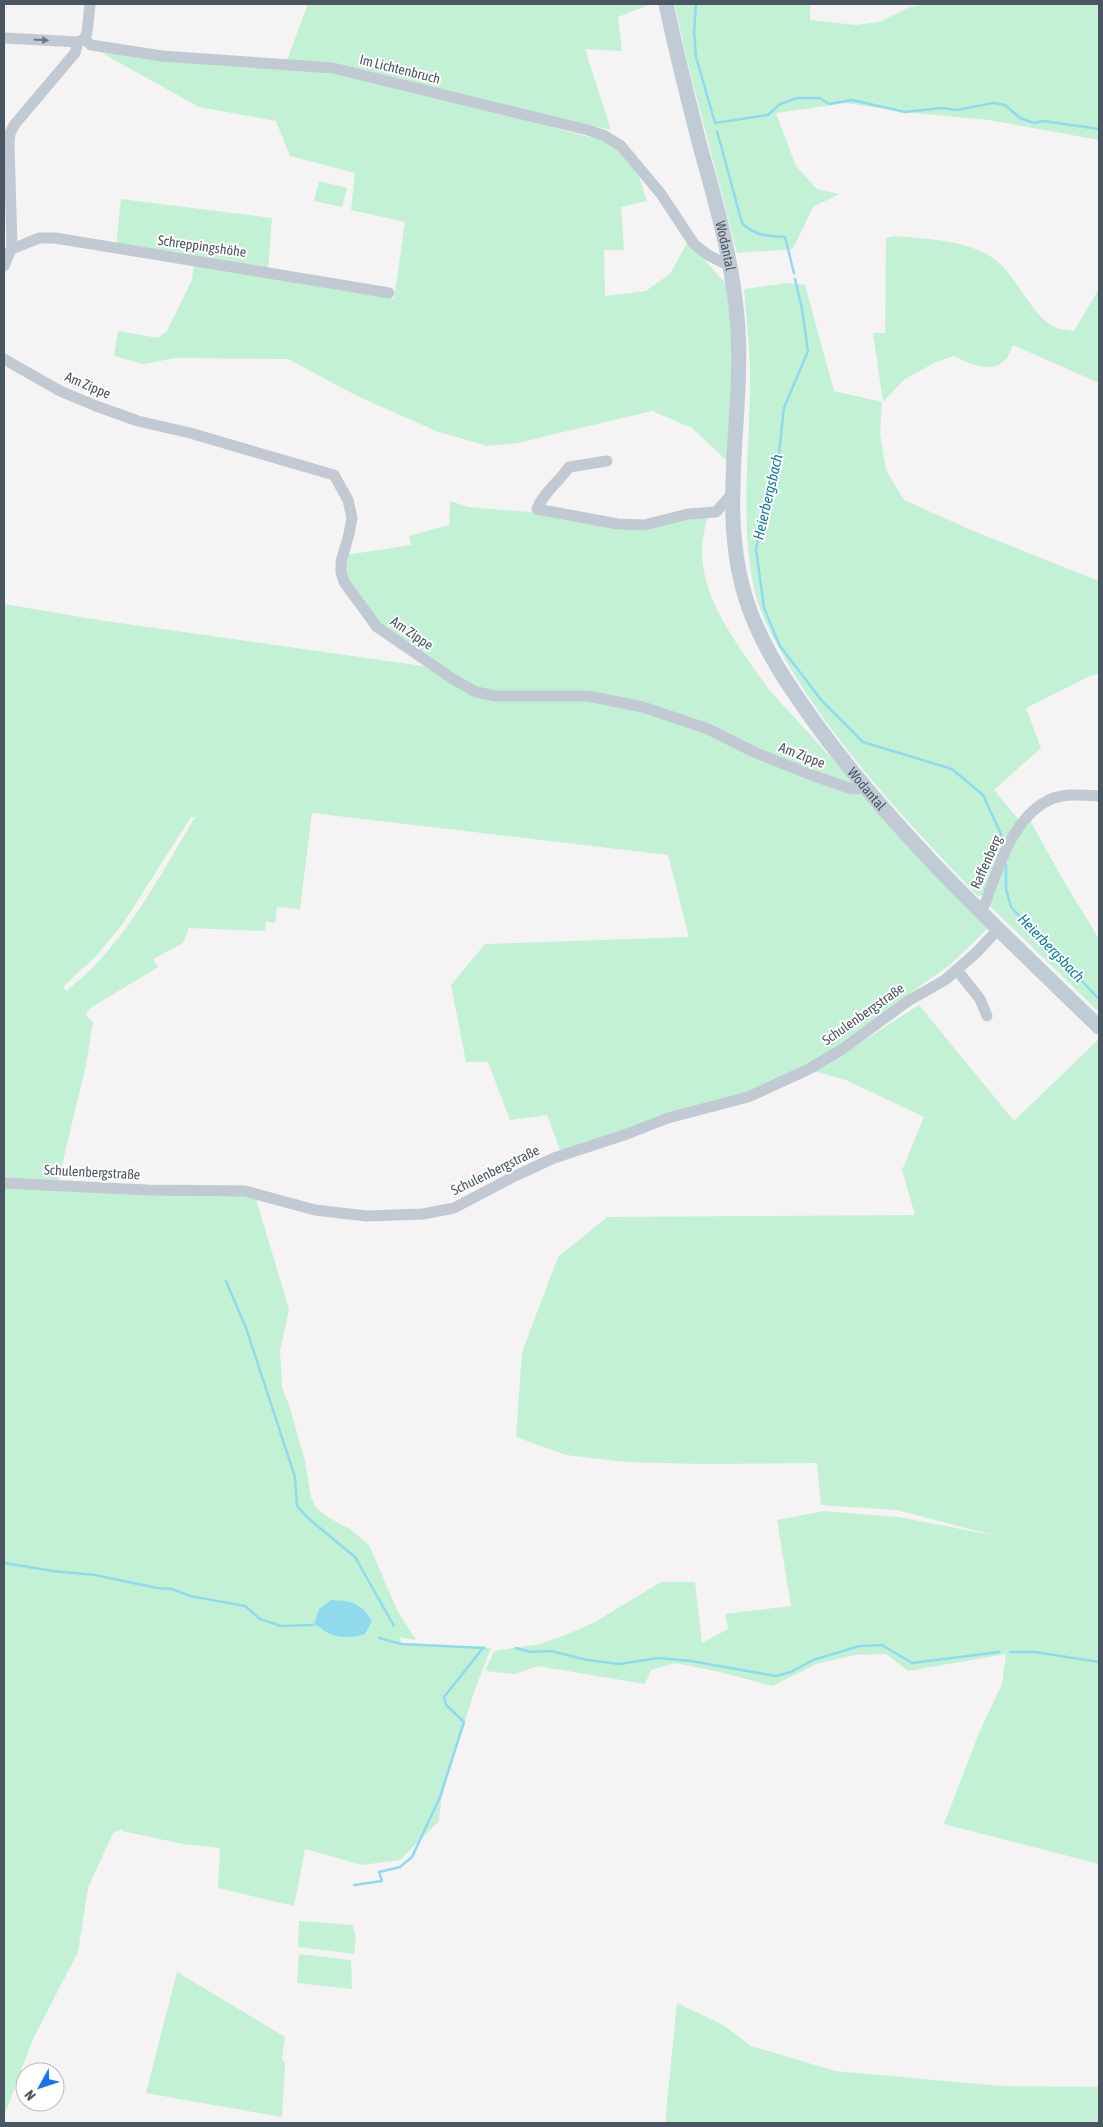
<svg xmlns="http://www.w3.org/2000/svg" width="1103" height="2127" font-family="'Asap Condensed',sans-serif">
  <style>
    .green { fill: #c3f1d5; fill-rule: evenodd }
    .water { fill: #90daee }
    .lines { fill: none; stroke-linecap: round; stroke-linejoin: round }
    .stream { stroke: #90daee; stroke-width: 2.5 }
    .street { stroke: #c1cad2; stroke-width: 11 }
    .secondary { stroke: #c1cbd6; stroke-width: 15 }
    .oneway { fill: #6e7983 }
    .labels { text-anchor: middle; stroke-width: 4; stroke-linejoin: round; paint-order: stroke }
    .street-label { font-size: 14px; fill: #4a5661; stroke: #fff }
    .water-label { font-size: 15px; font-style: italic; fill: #0c7c9b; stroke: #fff }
  </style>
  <rect width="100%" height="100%" fill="#f5f3f3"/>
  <!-- green -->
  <g class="green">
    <polygon points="308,4 651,4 618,17 622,51 585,49 611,130 467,96 287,60"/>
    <polygon points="674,4 810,4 810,20 855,25 879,22 910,7 930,4 1099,4 1099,140 989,120 913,113 846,103 776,113 796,166 817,189 839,194 813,207 793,249 737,253 688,64"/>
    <polygon points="102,53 332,71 515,117 611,143 638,174 647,201 621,207 624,250 604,250 605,296 646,291 670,274 688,241 726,284 733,344 727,461 692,428 652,411 517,443 487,446 436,431 359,397 288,359 176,358 143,364 114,356 118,331 158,338 167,331 192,280 194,263 332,286 394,299 405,222 351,210 355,173 290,156 276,121 199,107"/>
    <polygon points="319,181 347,188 342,207 314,201"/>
    <polygon points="121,199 272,218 268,269 116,246"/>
    <path d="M896,236c31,3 71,4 97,22 22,15 39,59 62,69 5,3 13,3 19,4l25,-42v94l-86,-38c-2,4 -4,11 -7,14 -13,16 -38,4 -52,-3l-20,7 -29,16 -22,23 -10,-69h12l1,-95z"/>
    <path d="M788,283l17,2 29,106 48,11 -2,32 6,36 18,30 67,30 128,51v93l-9,2 -64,32 15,40 -47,42 25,30 -35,75 -6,1c-68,-71 -136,-143 -187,-227 -17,-29 -33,-56 -39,-90 -12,-70 -1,-140 -2,-211 -1,-26 -4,-53 -6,-79z"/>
    <path d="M450,501l18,6 72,6 78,15 90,-12c-3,11 -6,23 -6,34 -1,51 40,101 68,141l218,237 -37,36 -146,105 -35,17 -209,66 -14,-37 -37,5 -22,-58h-22l-15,-77 34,-41 204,-7 -21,-82 -356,-42 -12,96 -23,-2 -2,16 -9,-2 -1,10 -76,-3 -6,15 -30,16 5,8 -69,42 -3,6 7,7 -7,43 -30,125 168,2 32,7 33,110 -9,42 2,36 8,21 15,53 6,36 6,12 12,9 21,11 19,16 28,65 19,30 -16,-3 1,6 90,5 -17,44 -25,78 -8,31 -2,20 -39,39 -38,5 -57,-16 -11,57 -76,-18 2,-40 -37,-4 -61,-13v-2l-9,4 -25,55 -10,64 -45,87 -29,77v-1512l94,16 339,48c-33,-24 -67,-42 -84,-80 -7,-14 -11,-18 -7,-33l65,-10 -2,-9 40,-11zM191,817h4c-35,59 -73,132 -129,174l-3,-4 34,-32 27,-33z"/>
    <polygon points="1030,820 1059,873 1099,939 1099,1012 989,905 1011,845"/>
    <polygon points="919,1005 1014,1121 1099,1039 1099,1864 944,1824 979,1733 1002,1684 1006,1654 908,1671 886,1654 854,1655 816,1664 772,1686 716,1671 675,1663 651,1670 645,1684 538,1666 515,1674 485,1671 494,1651 540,1644 563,1636 593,1623 661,1582 695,1582 702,1643 728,1629 725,1614 791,1606 777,1520 824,1511 899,1517 996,1536 897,1510 821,1505 817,1463 703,1464 625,1462 566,1455 516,1437 522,1352 558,1257 607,1217 915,1215 902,1170 924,1117 846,1080 810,1070 849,1050"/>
    <polygon points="299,1921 353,1925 356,1939 354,1954 298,1947"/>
    <polygon points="299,1954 351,1960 352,1989 297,1983"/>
    <polygon points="177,1972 285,2037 282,2059 285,2063 282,2117 146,2093"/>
    <polygon points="677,2003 723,2025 751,2046 835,2071 1000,2086 1099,2087 1099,2123 665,2123"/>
  </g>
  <!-- water -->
  <path class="water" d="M331,1600c21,1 29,2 41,21l-7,13c-10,4 -27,4 -37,-1 -6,-3 -8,-7 -14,-8l5,-16z"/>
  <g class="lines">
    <!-- stream -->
    <g class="stream">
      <polyline points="696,4 694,32 696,57 715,123 768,115 780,104 797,98 820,98 829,104 852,100 905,112 942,108 957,110 993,103 1005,105 1020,118 1034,123 1043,121 1099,129"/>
      <path d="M717,131l25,92c13,13 25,13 43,14l9,36"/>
      <polyline points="795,279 802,309 808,351 784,408 779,452 756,549 764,608 780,646 822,701 863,742 952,769 983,795 1004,841"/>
      <polyline points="1006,865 1006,889 1011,907 1099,999"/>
      <polyline points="226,1281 246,1328 295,1477 297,1506 309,1519 355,1557 394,1626"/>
      <polyline points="4,1563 53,1571 95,1575 157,1588 172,1589 190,1596 245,1606 260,1619 281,1626 313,1625"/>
      <polyline points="379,1638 401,1644 485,1648"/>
      <polyline points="516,1648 531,1652 551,1651 587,1660 620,1664 658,1658 691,1661 776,1676 791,1672 813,1660 860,1646 882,1645 912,1663 999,1652"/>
      <polyline points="1010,1652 1035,1652 1099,1662"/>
      <polyline points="354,1885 382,1881 379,1872 400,1867 412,1857 440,1797 464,1722 446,1705 444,1697 483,1648"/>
    </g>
    <!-- street -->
    <g class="street">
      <polyline points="4,38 78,42 84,39"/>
      <polyline points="84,39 91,45 162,56 333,68 588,130 605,136 621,146 661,194 694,244 708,255 730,266"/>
      <polyline points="84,39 87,33 90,4"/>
      <path d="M12,249l27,-11h16c112,18 223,36 334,55"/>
      <polyline points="4,266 12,247 9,144 10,133 15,124 75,53 78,42"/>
      <polyline points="4,359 60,391 96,406 138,421 190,433 334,475 348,500 352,518 349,534 341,562 341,572 344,582 377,627 453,679 476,692 495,696 588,696 643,707 708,729 756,753 814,776 852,789 866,788"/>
      <path d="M607,461l-38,6c-10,15 -26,26 -32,42l81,15 26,1 44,-11 28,-2 16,-18"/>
      <path d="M980,910l5,-6c13,-35 27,-86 64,-104 14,-7 35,-5 50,-4"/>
      <polyline points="957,970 980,999 987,1016"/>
      <polyline points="4,1183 147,1190 245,1191 315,1210 366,1216 423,1214 454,1208 515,1176 554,1158 627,1134 668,1118 748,1097 807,1070 841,1050 908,1001 945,980 977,952 999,928"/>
    </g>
    <!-- secondary -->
    <path class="secondary" id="s1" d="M666,4c10,48 22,95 34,142 16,57 32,113 37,171 9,97 -22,196 12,291 15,42 41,80 67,116 81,112 184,207 283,303"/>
  </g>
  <!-- one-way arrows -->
  <defs><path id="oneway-solid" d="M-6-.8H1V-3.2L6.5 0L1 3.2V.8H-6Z" transform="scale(1.25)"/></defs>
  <use class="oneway" href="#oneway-solid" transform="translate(41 40) rotate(3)"/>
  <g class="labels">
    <!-- street labels -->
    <g class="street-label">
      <text transform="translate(400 69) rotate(14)" y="5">Im Lichtenbruch</text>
      <text transform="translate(202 246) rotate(8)" y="5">Schreppingshöhe</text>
      <text dy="5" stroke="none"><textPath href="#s1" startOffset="249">Wodantal</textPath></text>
      <text transform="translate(88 385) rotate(23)" y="5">Am Zippe</text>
      <text transform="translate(412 633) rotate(34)" y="5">Am Zippe</text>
      <text transform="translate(802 755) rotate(21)" y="5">Am Zippe</text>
      <text dy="5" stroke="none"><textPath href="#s1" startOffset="831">Wodantal</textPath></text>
      <text transform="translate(986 862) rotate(-66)" y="5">Raffenberg</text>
      <text transform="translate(863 1014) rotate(-35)" y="5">Schulenbergstraße</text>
      <text transform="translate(495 1170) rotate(-26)" y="5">Schulenbergstraße</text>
      <text transform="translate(92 1172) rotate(3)" y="5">Schulenbergstraße</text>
    </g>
    <!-- water labels -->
    <g class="water-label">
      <text transform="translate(768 497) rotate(-77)" y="5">Heierbergsbach</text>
      <text transform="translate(1051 948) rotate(46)" y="5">Heierbergsbach</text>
    </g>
  </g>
  <!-- border -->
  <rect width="1103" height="2127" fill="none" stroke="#4a5661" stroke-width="10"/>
  <!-- north arrow -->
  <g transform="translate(40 2087) rotate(230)"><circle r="24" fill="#ffffff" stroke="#b7bbc0"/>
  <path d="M0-4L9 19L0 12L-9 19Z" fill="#1a73e8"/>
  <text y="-8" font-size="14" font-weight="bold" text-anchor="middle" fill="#4a5661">N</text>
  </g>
</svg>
